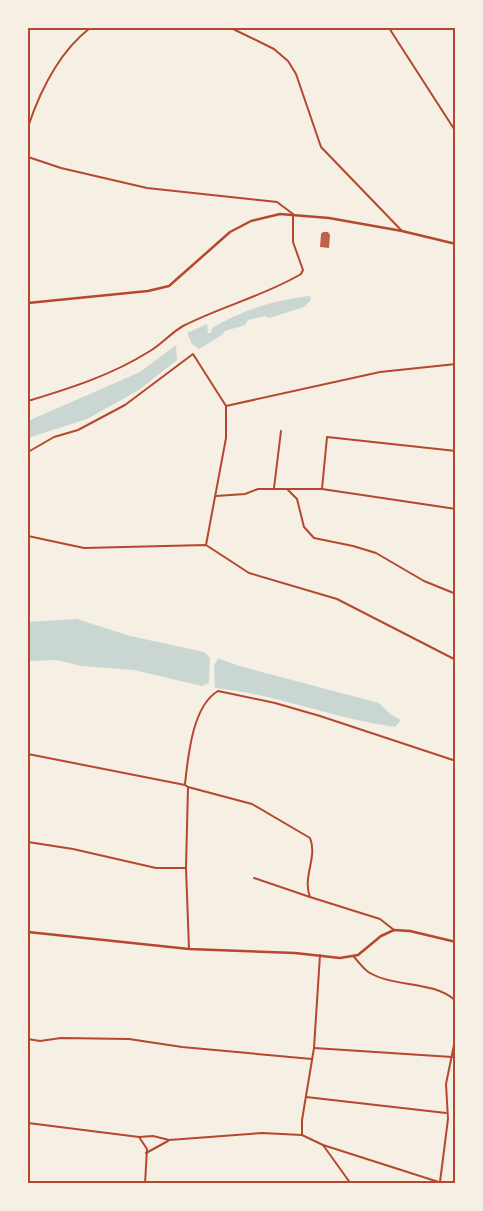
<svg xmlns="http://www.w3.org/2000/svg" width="483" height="1211" font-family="'Exo 2',sans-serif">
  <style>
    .water { fill: #c9d6d2 }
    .building { fill: #bf614a }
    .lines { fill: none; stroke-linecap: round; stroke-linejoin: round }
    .minor { stroke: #b5482f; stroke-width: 2 }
    .tertiary { stroke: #b5482f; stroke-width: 2.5 }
    .neatline { fill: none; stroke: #b5482f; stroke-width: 2 }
  </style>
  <rect width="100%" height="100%" fill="#f6efe4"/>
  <!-- water -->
  <g class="water">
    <path d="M310,296l1,4 -7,7 -35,11 -4,-2 -17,4 -3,5 -20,6 -3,4 -23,14 -7,-5 -5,-11 20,-9 1,9h3l1,-5c33,-19 60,-27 98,-32z"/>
    <polygon points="176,345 177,360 139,390 87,419 28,438 28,421 140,372"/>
    <polygon points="77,619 130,636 204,652 210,658 209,683 202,686 134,670 81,666 57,660 28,661 28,622"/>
    <path d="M218,658l21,8 140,37 11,11 11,6 -6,7c-61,-8 -118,-33 -180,-39l-1,-22z"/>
  </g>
  <!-- building -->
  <polygon class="building" points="323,232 328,232 330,235 329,248 320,247 321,234"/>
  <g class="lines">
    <!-- minor -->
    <g class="minor">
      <polyline points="231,28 274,49 288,61 296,74 321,147 402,231"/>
      <polyline points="389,28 456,132"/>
      <path d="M28,127c12,-36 31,-75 62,-99"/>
      <path d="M28,157l33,11 86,20 130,14 16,12v28l10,28 -2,4c-37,22 -79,32 -118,52 -11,6 -21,18 -33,25 -38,24 -79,37 -122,50"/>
      <polyline points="28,452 54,437 78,430 125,405 193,354 226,406 380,372 456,364"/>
      <polyline points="274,488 281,431"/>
      <polyline points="287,489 297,499 304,527 314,538 353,546 376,553 424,581 456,594"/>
      <polyline points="322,489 327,437 456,451"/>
      <polyline points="216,496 245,494 258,489 322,489 456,509"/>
      <polyline points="28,536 84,548 206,545 249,573 337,599 456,660"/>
      <polyline points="206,545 226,438 226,407"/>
      <path d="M28,754l157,31 3,2 64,17 58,34c8,19 -8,39 0,59l70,22 14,11"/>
      <path d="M185,784c3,-26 7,-78 33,-93l57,12 45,13 136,45"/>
      <polyline points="188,787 186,868 189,949"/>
      <polyline points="28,842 73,849 156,868 186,868"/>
      <polyline points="254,878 310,897"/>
      <path d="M354,957c5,5 10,13 16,16 26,15 63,7 86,28"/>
      <polyline points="28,1039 40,1041 61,1038 129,1039 182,1047 312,1059"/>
      <polyline points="314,1048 452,1057"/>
      <polyline points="306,1097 446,1113"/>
      <polyline points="28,1123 139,1137 153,1136 169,1140 262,1133 302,1135 323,1145 351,1184"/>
      <polyline points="302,1135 302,1120 314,1048 320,955"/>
      <polyline points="139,1137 147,1149 145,1184"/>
      <polyline points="323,1145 445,1184"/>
      <polyline points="146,1153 168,1141"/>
      <polyline points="440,1182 448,1119 446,1084 456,1035"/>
    </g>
    <!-- tertiary -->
    <g class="tertiary">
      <polyline points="28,303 148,291 169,286 230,232 251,221 280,214 329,218 402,231 456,244"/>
      <polyline points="28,932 189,949 295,953 340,958 358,955 381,936 394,930 410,931 456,942"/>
    </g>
  </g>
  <!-- border -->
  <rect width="483" height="1211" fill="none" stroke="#f6efe4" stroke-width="58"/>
  <rect x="29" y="29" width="425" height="1153" class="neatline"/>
</svg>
